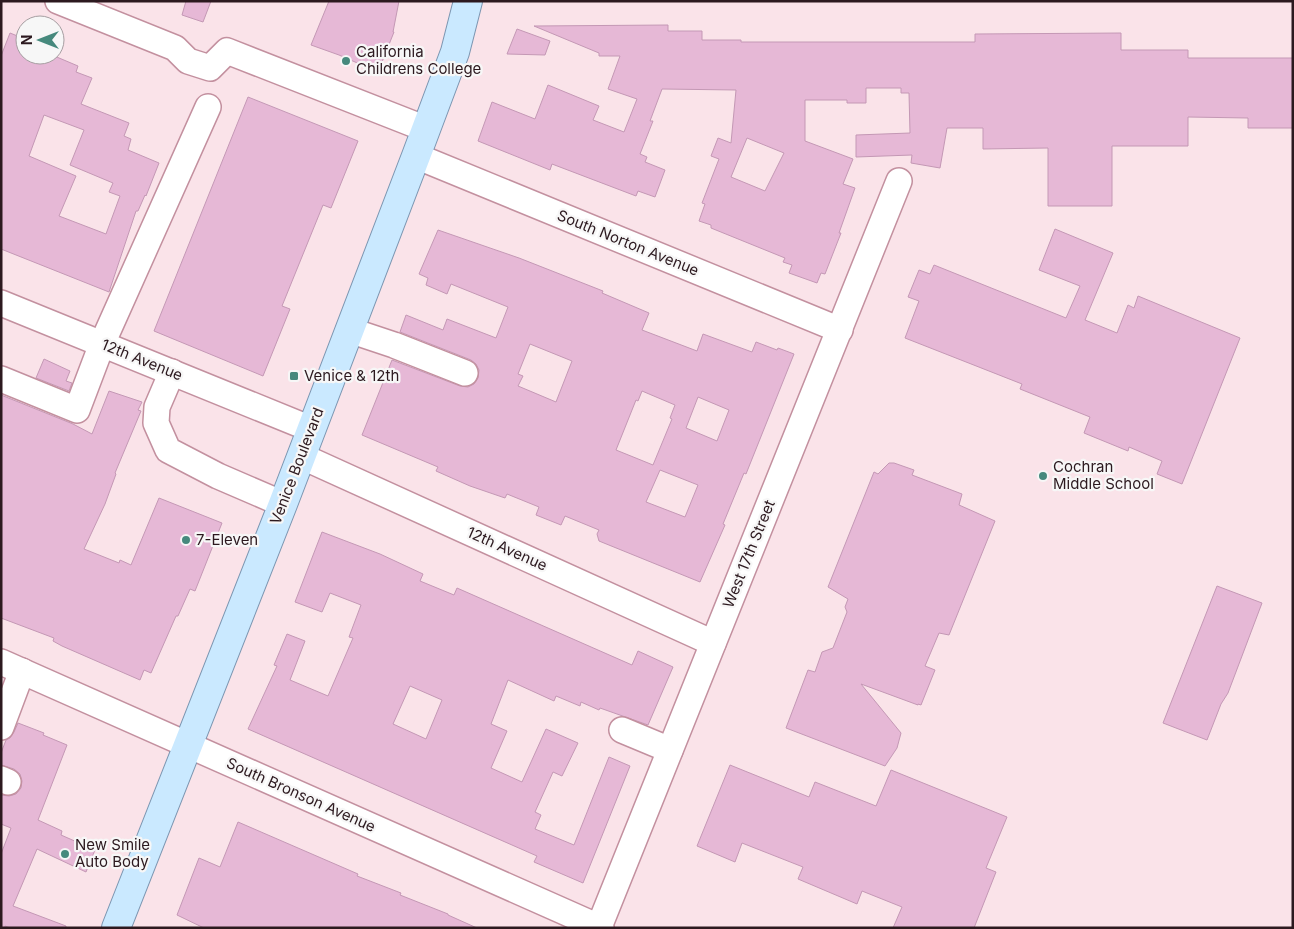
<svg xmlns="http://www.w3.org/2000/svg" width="1294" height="929" font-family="Inter,sans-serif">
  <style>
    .building { fill: #e6b8d6; stroke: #c498b5; fill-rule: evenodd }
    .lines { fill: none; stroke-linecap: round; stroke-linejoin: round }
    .minor-casing { stroke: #c3909f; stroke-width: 28 }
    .major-casing { stroke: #7c96b1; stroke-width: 30 }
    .minor { stroke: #fff; stroke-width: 25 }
    .major { stroke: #cae9ff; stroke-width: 28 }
    .poi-dot { fill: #46897d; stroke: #f7f7f7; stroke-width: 2 }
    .labels { text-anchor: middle; stroke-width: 4.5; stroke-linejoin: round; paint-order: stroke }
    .poi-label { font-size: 15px; fill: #2c191f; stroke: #f7f7f7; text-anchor: start }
    .street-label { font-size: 15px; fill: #2c191f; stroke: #f7f7f7 }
  </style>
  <rect width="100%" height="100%" fill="#fae3e9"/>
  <!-- building -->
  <g class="building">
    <polygon points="186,1 211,1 203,22 182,15"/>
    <polygon points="329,1 399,1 393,32 394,32 378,72 339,55 311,45"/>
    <path d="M668,25v6h34v9h39v2h234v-8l146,-1v17h67v8h105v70h-45v-10l-60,-1v29h-76v60h-64v-58l-65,1v-21h-36l-7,40 -29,-5 1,-8 -56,2v-22l54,-2 -1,-40h-8v-5h-35v15h-19v-3h-42v41l48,18 -10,25 12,4 -16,45h2l-16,41 -4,-1 -4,10 -28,-10 3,-8 -9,-3 2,-4 -74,-30v-3l-12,-4 6,-17 -3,-1 17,-44 -8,-3 7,-18 13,5 5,-53 -74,-1 -12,32h3l-13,33 7,3 -2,5 20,8 -10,27 -17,-6 -2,5 -84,-32 -2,6 -72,-29 14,-39 43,17 13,-34 51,21 -6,14 31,12 13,-33 -29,-10 12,-33h-21v-3l-65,-27zM747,138l37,15 -19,38 -34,-14z"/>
    <polygon points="517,29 550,41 545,55 507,54"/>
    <path d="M10,33l15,6v16h27l26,11 -2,6 16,6 -11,26 48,19 -5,13 7,3 -3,11 31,13 -13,33 -1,-1 -7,16h-2l-27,81 -108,-43v-193zM44,115l40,15 -14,35 43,18 -4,9 11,4 -14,38 -47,-18 17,-40 -47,-20z"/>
    <polygon points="248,97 358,141 331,208 323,205 282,306 290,309 263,376 154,331"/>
    <polygon points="1055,229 1113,253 1085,320 1117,333 1128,305 1134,308 1138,296 1240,338 1182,484 1157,474 1162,461 1129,447 1128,451 1084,433 1090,417 1020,389 1022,384 905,338 919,301 908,297 919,270 930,274 934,265 1066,318 1080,286 1039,270"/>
    <path d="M438,230l81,28 84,33 -1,2 47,20 -7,17 55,21 6,-17 49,18 4,-10 21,8 1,-2 16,6 -48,120 -2,-1 -21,51 2,1 -25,57 -101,-41 -2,-7 2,-4 -34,-14 -4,9 -25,-10 3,-8 -32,-13 -2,4 -35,-12 -34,-15 2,-4 -76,-32 30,-75 68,26 8,1 6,-3 4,-6 1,-8 -3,-6 -5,-4 -71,-28 6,-17 37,15 4,-11 49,19 12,-31 -57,-23 -4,10 -21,-9 2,-7 -9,-4zM530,344l42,17 -16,41 -38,-16 5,-10 -5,-2zM642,391l33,14 -5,13 2,1 -19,46 -37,-15 20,-50 2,1zM698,397l31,13 -12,31 -31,-13zM660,470l38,15 -13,32 -39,-15z"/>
    <polygon points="44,359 70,371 66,381 72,383 69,391 36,378"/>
    <polygon points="109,391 142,402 138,410 141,411 115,473 116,474 105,504 84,549 119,563 120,560 131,565 159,498 222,523 195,591 190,589 178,616 176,616 151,673 144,670 140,680 62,646 53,641 54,638 1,618 1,395 73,424 92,434"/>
    <polygon points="889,463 894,463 914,470 912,475 962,494 959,505 995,521 949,635 939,633 925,666 935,670 921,705 918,704 918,705 861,684 901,733 897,748 885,766 786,728 808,670 815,672 822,652 833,648 847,612 845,607 848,599 828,587 874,472 878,474"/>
    <path d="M322,532l58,22 43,20 -3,7 34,14 3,-7 175,77 6,-14 35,16 -25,58 -48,-17 -1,2 -18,-8 -1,4 -24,-10 -2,5 -46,-21 -17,44 16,7 -16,37 31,14 24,-53 32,14 -16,33 -9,-4 -18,40 6,3 -6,14 39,16 35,-88 21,9 -47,117 -49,-21 3,-6 -289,-127 29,-63 -3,-1 13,-31 18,7 -15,39 38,16 25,-58 -4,-1 12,-32 -31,-12 -8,19 -27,-10zM410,686l32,14 -16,39 -33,-15z"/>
    <polygon points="1217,586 1262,603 1228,693 1221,704 1207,740 1163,723"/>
    <polygon points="18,723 44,733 43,735 67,745 38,820 62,831 61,835 95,850 86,872 37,849 13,906 66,926 66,928 10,928 5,926 5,928 1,928 1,854 11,828 1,824 1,795 9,796 16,794 21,788 22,781 20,774 14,769 1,765 1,753 6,740 10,738 14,732"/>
    <polygon points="730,765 809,797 815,782 876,806 891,770 1007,817 986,868 996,872 974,928 893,928 902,907 862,891 857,904 798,879 803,867 742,843 735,862 697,846"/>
    <polygon points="238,822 358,874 357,876 401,893 400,895 448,914 448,915 477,928 204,928 177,915 199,858 220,867"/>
  </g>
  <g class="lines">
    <defs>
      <g id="minor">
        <polyline points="58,1 175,48 188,61 210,68 227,51 426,129"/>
        <polyline points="416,156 840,330"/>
        <polyline points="1,303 311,429"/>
        <polyline points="349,330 394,345 465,373"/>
        <polyline points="172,372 157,407 156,423 168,450 218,476 283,504"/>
        <polyline points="1,379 77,410 102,344 208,107"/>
        <polyline points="301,456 713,643"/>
        <polyline points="1,662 601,928"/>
        <polyline points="1,727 22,671"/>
        <polyline points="622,730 670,750"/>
        <polyline points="1,779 8,782"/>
        <polyline points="599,927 899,181"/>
      </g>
      <polyline id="major" points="116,928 283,504 416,156 455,52 468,1"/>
    </defs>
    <!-- minor casing -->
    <use href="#minor" class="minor-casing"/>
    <!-- major casing -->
    <use href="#major" class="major-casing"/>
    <!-- minor -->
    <use href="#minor" class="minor"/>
    <!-- major -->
    <use href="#major" class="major"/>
  </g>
  <!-- markers -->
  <g class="poi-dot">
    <circle cx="346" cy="61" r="5"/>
    <rect x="289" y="371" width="10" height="10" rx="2.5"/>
    <circle cx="1043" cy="476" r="5"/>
    <circle cx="186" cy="540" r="5"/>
    <circle cx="65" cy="854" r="5"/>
  </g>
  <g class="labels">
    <!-- poi labels -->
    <g class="poi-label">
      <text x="356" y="57">California<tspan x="356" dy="17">Childrens College</tspan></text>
      <text x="304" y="381">Venice &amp; 12th</text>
      <text x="1053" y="472">Cochran<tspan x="1053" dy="17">Middle School</tspan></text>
      <text x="196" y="545">7-Eleven</text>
      <text x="75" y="850">New Smile<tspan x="75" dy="17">Auto Body</tspan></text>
    </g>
    <!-- street labels -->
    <g class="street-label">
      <text transform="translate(628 243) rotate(22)" y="5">South Norton Avenue</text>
      <text transform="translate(142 360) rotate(22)" y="5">12th Avenue</text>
      <text transform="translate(297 466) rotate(-69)" y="5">Venice Boulevard</text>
      <text transform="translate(507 549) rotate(24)" y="5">12th Avenue</text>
      <text transform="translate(749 554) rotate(-68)" y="5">West 17th Street</text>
      <text transform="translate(301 795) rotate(24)" y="5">South Bronson Avenue</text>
    </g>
  </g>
  <!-- border -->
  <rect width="1294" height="929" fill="none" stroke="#2c191f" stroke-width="5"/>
  <!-- north arrow -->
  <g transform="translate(40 40) rotate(270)"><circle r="24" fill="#f7f7f7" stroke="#a69ea1"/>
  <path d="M0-4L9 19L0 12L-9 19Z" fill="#46897d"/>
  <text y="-8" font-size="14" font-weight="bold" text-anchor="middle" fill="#2c191f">N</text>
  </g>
</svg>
